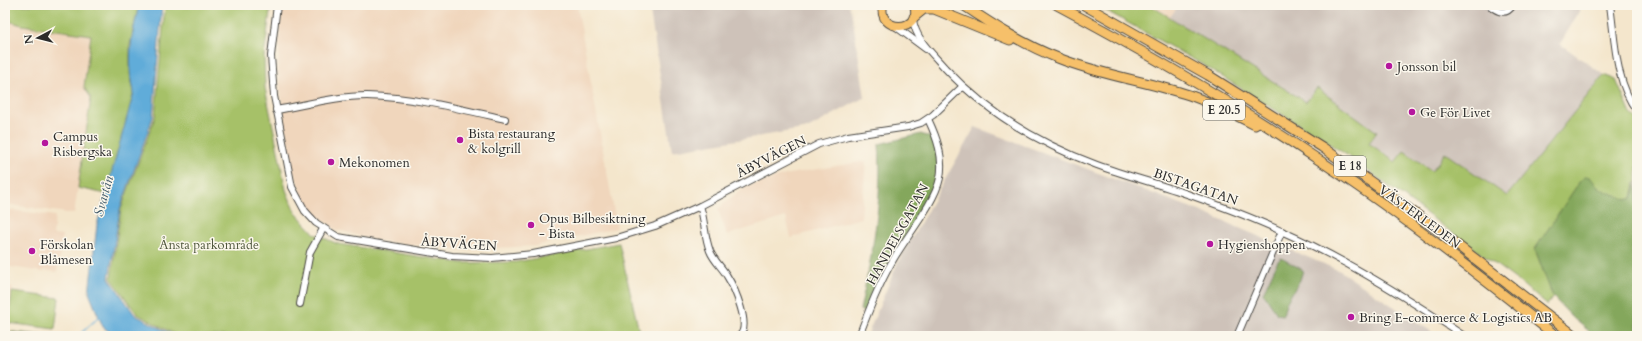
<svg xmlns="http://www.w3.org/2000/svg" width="1642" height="341" font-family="Cardo,serif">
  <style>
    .built { fill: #f0d6bc }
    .industrial { fill: #cec2b9 }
    .green { fill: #a6c168; stroke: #68764a }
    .forest { fill: #84a75c; stroke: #586944 }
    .water { fill: #60acd9; stroke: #466c82 }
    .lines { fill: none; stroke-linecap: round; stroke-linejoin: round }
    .stream { stroke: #60acd9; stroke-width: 1.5 }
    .minor-casing { stroke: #494743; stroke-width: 8 }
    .major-casing { stroke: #494743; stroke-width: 10 }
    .highway-casing { stroke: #494743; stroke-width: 11 }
    .minor { stroke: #fff; stroke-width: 6 }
    .major { stroke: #f6c06b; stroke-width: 8 }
    .highway { stroke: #f6c06b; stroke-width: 9 }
    .poi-dot { fill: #b5179e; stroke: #fbf7ec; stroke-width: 1.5 }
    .labels { text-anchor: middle; stroke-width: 3; stroke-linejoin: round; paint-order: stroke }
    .shield { fill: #fbf7ec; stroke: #696865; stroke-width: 1 }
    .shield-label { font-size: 12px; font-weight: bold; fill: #2b2b2b }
    .poi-label { font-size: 13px; fill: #2b2b2b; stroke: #fbf7ec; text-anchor: start }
    .street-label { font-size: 13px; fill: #2b2b2b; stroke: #fbf7ec }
    .park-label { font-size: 13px; fill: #50583d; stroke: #fbf7ec }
    .water-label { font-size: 14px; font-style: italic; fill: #3e5868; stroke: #fbf7ec }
  </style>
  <rect width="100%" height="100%" fill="#fbf7ec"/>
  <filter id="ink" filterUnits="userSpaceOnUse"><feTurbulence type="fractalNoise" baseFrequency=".025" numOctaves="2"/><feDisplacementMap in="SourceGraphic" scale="8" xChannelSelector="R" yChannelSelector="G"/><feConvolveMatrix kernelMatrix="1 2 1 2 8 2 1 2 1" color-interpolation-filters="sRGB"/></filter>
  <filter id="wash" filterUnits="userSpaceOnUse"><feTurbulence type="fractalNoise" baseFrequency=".012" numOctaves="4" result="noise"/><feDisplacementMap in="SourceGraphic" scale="16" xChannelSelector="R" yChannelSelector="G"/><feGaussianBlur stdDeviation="0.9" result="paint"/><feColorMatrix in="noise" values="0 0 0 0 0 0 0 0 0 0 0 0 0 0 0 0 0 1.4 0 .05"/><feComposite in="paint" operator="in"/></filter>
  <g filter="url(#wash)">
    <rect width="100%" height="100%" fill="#f4e6cc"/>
    <!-- built -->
    <g class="built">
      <polygon points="281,5 577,5 617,228 534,246 457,250 374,240 335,229 307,208 290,161 278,72"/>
      <polygon points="1150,5 1179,5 1170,17"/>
      <polygon points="5,20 22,25 91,35 84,86 91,98 74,214 5,204"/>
      <polygon points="866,161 861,218 791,238 786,217 727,235 718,209 743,188 789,174"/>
      <polygon points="5,209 55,216 53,235 62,236 57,272 45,270 44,272 5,266"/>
      <polygon points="5,285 13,287 8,323 5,322"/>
    </g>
    <!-- industrial -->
    <g class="industrial">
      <polygon points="649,5 849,5 852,15 865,97 809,128 672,151"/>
      <polygon points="1179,5 1583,5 1560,44 1604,75 1507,196 1445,153 1432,172 1404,151 1396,162 1369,143 1377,132 1317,88 1306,103 1170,17"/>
      <polygon points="975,127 1197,210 1340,271 1438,336 867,336 897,264"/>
    </g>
    <!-- green -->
    <g class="green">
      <polygon points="5,5 139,5 130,45 130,74 134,92 106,194 78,188 91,98 84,87 91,35 22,25 5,20"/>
      <polygon points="165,5 271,5 264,56 265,88 286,190 295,212 315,234 338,244 462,263 516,262 619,243 640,336 178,336 137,314 111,278 121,209 155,117"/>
      <path d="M1096,5h54l156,97 11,-14 60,44 -8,11 26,19 9,-11 28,20 13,-18 62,43 97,-121 12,5 15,34 6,5v63l-2,1 -3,15 -5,2c-11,-5 -23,-6 -31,-14l-61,63 18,48 -6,8 -29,-24 -174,-128 -139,-87z"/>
      <polygon points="12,292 59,298 55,329 8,323"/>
    </g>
    <!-- forest -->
    <g class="forest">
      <path d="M921,134l11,4c22,42 -22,86 -41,120 -10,18 -17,37 -26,55l-5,-3c12,-55 23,-110 19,-166z"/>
      <path d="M1585,177h5c14,19 18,13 37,23l5,-2 5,-16v154h-42l-22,-18 -20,-21 -18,-48 45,-68z"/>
      <polygon points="1281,258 1303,270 1300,280 1286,303 1283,315 1277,314 1263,293 1278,261"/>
      <polygon points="5,331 49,336 5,336"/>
    </g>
    <!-- water -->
    <path class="water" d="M139,5h23l-9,112 -33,92 -11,69 26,37 40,21h-60l-12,-9 -14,-34 8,-68 37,-133c-7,-35 -3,-53 5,-87z"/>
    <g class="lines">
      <!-- stream -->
      <polyline class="stream" points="78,336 100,316"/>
    </g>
  </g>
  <g filter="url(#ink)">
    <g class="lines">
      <defs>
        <g id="minor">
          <polyline points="277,5 271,56 274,96 292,187 305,211 316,223 338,237 452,256 492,258 533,254 616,238 655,226 700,206 819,144 848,136 908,127 921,123 933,115 962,87"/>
          <path d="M1489,5c9,7 17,11 24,0"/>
          <path d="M1610,5c5,35 5,77 27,106"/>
          <path d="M913,20c3,20 19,33 32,48 41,44 95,76 152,97 30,11 62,19 93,30 31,11 61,22 91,36 64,28 125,66 183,105"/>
          <polyline points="895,26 926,49"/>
          <path d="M276,110c30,-5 60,-14 91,-14 46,1 94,13 138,23"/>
          <path d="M700,206c5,14 4,30 10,45 4,10 12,16 17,25 7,11 25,51 12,60"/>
          <polyline points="300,304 310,252 323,229"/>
          <path d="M859,336c10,-26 20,-52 34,-76 13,-23 42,-57 47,-82 4,-21 -3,-40 -12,-59"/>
          <polyline points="1237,336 1282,231"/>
        </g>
        <path id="major" d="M883,5c-6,29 40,27 31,0"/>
        <g id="highway">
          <path d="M963,5c30,20 61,40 95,53 42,17 88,23 131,37 23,8 45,19 66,30"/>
          <path d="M1057,5c92,49 182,101 268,159 80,53 156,113 231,172"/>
          <polyline points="1084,5 1208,75 1322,147 1434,227 1575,336"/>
          <polyline points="914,17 924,9 934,9 1010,40"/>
        </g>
      </defs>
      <!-- minor casing -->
      <use href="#minor" class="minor-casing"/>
      <!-- major casing -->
      <use href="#major" class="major-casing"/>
      <!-- highway casing -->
      <use href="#highway" class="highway-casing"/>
      <!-- minor -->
      <use href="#minor" class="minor"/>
      <!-- major -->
      <use href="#major" class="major"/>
      <!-- highway -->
      <use href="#highway" class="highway"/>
    </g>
  </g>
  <!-- markers -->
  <g class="poi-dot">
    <circle cx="1389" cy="66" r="4"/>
    <circle cx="1412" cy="112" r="4"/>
    <circle cx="460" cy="140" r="4"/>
    <circle cx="45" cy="143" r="4"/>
    <circle cx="331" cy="162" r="4"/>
    <circle cx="531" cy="225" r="4"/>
    <circle cx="1210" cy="244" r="4"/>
    <circle cx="32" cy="251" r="4"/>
    <circle cx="1351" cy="317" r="4"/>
  </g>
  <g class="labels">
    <!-- shield labels -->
    <g class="shield">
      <rect x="1203" y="100" width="42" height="20" rx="3"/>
      <rect x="1334" y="156" width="32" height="20" rx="3"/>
    </g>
    <g class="shield-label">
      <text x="1224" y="114">E 20.5</text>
      <text x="1350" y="170">E 18</text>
    </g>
    <!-- poi labels -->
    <g class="poi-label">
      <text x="1397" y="71">Jonsson bil</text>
      <text x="1420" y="117">Ge För Livet</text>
      <text x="468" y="138">Bista restaurang<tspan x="468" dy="15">&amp; kolgrill</tspan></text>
      <text x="53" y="141">Campus<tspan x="53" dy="15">Risbergska</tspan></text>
      <text x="339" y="167">Mekonomen</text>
      <text x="539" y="223">Opus Bilbesiktning<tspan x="539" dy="15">- Bista</tspan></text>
      <text x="40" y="249">Förskolan<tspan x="40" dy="15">Blåmesen</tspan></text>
      <text x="1218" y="249">Hygienshoppen</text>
      <text x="1359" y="322">Bring E-commerce &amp; Logistics AB</text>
    </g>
    <!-- street labels -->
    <g class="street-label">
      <text transform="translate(771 156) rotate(-27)" y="5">ÅBYVÄGEN</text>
      <text transform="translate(1196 186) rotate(19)" y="5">BISTAGATAN</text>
      <text transform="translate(1420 216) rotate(36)" y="5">VÄSTERLEDEN</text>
      <text transform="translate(897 234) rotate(-61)" y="5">HANDELSGATAN</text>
      <text transform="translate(459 243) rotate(4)" y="5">ÅBYVÄGEN</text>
    </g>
    <!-- park labels -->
    <g class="park-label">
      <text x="209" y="249">Ånsta parkområde</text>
    </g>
    <!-- water labels -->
    <g class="water-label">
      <text transform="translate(103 196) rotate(-75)" y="5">Svartån</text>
    </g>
  </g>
  <!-- margin -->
  <rect width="1642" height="341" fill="none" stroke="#fbf7ec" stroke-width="20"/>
  <!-- north arrow -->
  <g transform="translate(38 38) rotate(263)" stroke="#fbf7ec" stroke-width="3" paint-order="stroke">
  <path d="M0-3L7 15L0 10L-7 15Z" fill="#2b2b2b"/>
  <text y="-6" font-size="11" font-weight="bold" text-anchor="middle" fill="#2b2b2b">N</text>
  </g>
</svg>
